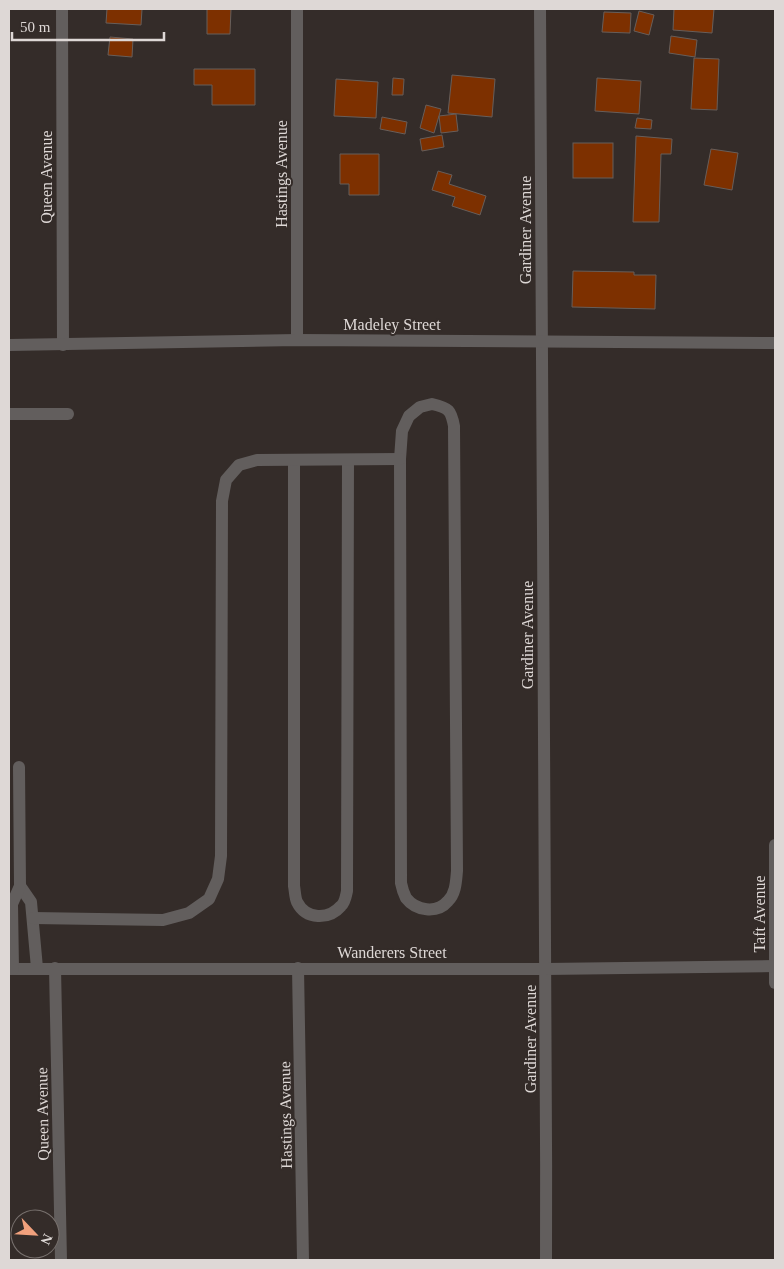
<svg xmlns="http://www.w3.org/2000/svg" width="784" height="1269" font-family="Georgia,serif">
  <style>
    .building { fill: #7d3000; stroke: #675e5a }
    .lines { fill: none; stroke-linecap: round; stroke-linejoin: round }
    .minor { stroke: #625e5d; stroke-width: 12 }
    .labels { text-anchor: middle; stroke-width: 4; stroke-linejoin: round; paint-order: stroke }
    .street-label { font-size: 16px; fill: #ded8d6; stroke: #342c29 }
  </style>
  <rect width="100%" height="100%" fill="#342c29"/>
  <!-- building -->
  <g class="building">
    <polygon points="107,9 142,9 141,25 106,23"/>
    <polygon points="207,9 231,9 230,34 207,34"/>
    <polygon points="674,9 714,9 712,33 673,30"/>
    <polygon points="639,11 654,15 649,35 634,31"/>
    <polygon points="604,12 631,13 630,33 602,32"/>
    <polygon points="671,36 697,40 695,57 669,53"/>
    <polygon points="110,37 133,39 132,57 108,55"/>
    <polygon points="694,58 719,59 717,110 691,109"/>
    <polygon points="194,69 255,69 255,105 212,105 212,85 194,85"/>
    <polygon points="452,75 495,79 492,117 448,113"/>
    <polygon points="393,78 404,79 403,95 392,95"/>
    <polygon points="597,78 641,81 639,114 595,111"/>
    <polygon points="336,79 378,82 376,118 334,116"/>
    <polygon points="426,105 441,109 434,133 420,128"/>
    <polygon points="456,114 458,131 441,133 439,116"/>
    <polygon points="382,117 407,122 405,134 380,129"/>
    <polygon points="637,118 652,120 651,129 635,128"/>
    <polygon points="442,135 444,147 422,151 420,139"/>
    <polygon points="636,136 672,139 671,154 661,154 659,222 633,222"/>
    <rect x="573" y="143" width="40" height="35"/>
    <polygon points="711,149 738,153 732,190 704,185"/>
    <polygon points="340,154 379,154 379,195 349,195 349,184 340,184"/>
    <polygon points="438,171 452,175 449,184 486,196 480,215 452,206 455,197 432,190"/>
    <polygon points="573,271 634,272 634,275 656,275 655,309 572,307"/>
  </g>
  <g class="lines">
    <!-- minor -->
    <g class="minor">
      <polyline points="62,9 63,345"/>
      <path d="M540,9c1,417 7,834 6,1251"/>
      <polyline points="297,340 297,9"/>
      <polyline points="9,345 297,340 775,343"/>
      <path d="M432,404c17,4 19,6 22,22l3,445c-1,10 -1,22 -9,30 -11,13 -32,10 -42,-3 -2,-4 -4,-10 -5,-15l-1,-424 2,-28 7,-15 11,-9z"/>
      <polyline points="9,414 68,414"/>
      <path d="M294,460v426c1,5 1,12 3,16 9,18 32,18 44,4 4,-3 5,-10 6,-15l1,-431"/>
      <polyline points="775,845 775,983"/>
      <polyline points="20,886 31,902 37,968"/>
      <polyline points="33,918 163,920 189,913 209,899 218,879 221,856 222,501 226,480 239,465 257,460 400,459"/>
      <polyline points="55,968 61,1260"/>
      <polyline points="298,968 303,1260"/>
      <polyline points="9,969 546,969 775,966"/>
      <polyline points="13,969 12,904 20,886 19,767"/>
    </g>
  </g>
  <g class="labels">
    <!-- street labels -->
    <g class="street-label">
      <text transform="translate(281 174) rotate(-90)" y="6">Hastings Avenue</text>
      <text transform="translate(46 177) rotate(-90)" y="6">Queen Avenue</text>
      <text transform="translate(525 230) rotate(-90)" y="6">Gardiner Avenue</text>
      <text x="392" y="330">Madeley Street</text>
      <text transform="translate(527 635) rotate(-90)" y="6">Gardiner Avenue</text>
      <text transform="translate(759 914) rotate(-90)" y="6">Taft Avenue</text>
      <text x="392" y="958">Wanderers Street</text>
      <text transform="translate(530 1039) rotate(-90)" y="6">Gardiner Avenue</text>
      <text transform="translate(42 1114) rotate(-91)" y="6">Queen Avenue</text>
      <text transform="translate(285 1115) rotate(-91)" y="6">Hastings Avenue</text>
    </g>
  </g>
  <!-- border -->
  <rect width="784" height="1269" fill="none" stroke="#ded8d6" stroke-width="20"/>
  <!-- north arrow -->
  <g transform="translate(35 1234) rotate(115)"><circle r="24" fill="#342c29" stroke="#78716e"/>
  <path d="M0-4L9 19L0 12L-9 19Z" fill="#f1a17d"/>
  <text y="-8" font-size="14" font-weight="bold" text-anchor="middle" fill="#ded8d6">N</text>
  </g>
  <!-- scale -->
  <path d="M12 32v8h152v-8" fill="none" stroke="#ded8d6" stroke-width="2.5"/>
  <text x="20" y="32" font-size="15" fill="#ded8d6" stroke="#342c29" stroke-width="4" paint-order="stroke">50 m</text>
</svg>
